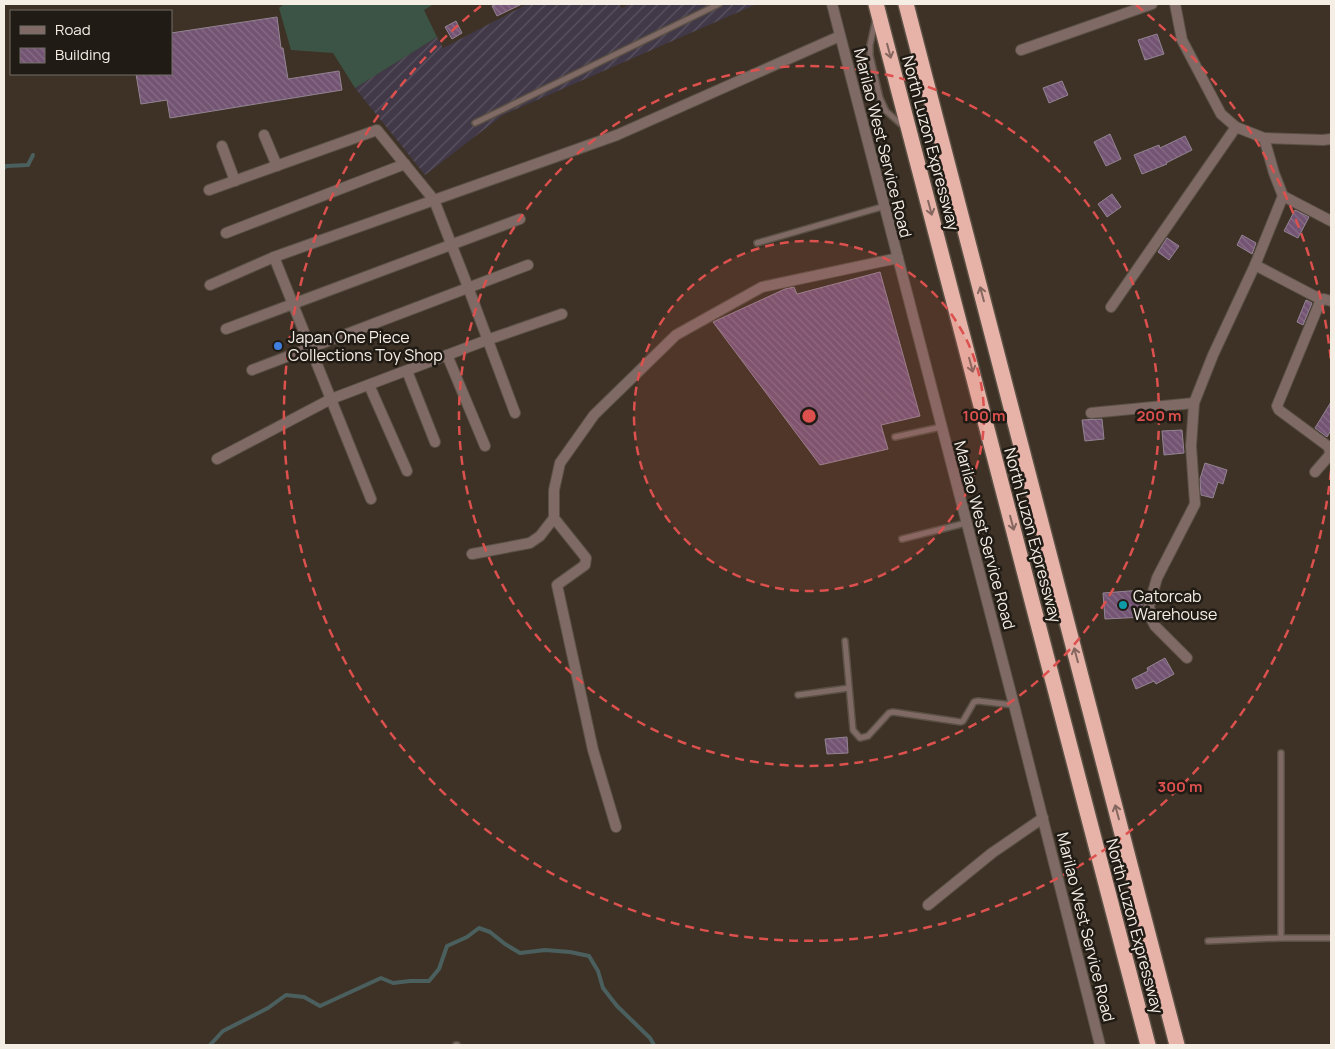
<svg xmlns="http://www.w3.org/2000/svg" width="1335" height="1049" font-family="Manrope,sans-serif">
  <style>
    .industrial { fill: url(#industrial-furrows) }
    .grass { fill: #3c5445 }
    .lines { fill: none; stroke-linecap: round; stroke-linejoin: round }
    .stream { stroke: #4b605e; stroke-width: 4 }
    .building { fill: url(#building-back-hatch); stroke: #938493 }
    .service-casing { stroke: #5a5044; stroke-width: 8 }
    .minor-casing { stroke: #5a5044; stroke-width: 12 }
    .motorway-casing { stroke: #5a5044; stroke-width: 18 }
    .service { stroke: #7f6a66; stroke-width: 5 }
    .minor { stroke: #7f6a66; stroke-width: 10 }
    .motorway { stroke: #e7b3a9; stroke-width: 15 }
    .oneway { stroke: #84675f }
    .ring { fill: none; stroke: #dc504e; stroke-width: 2.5; stroke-dasharray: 9 6 }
    .shop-dot { fill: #3f7fe0; stroke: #201b15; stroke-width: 2 }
    .culture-dot { fill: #0f9aa8; stroke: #201b15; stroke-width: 2 }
    .labels { text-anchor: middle; stroke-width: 5; stroke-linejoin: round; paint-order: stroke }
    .street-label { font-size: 16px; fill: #f5eee5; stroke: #201b15 }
    .poi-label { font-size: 16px; fill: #f5eee5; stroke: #201b15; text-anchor: start }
    .centre { fill: #dc504e; stroke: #201b15; stroke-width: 2.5 }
    .ring-label { font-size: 15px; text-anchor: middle; font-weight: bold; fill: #dc504e; stroke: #201b15; stroke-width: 5; stroke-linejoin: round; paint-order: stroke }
  </style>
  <defs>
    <pattern id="industrial-furrows" width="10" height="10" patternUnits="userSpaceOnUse" patternTransform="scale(1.25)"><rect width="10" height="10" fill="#413848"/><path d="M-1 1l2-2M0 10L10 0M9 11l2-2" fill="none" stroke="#5d5562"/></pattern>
    <pattern id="building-back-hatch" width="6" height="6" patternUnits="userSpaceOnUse" patternTransform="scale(1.25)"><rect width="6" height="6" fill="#735473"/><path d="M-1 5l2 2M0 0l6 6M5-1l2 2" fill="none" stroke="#886d87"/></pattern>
  </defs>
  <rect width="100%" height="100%" fill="#3d3225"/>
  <!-- industrial -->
  <polygon class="industrial" points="527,4 619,4 622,8 629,4 757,4 503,115 425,175 355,88 437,37 443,48"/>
  <!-- grass -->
  <polygon class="grass" points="284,4 434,4 424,10 437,37 355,88 333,53 291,50 279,8"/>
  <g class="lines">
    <!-- stream -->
    <g class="stream">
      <polyline points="4,168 6,166 28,165 33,155"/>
      <polyline points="210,1045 223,1031 268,1008 286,995 304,997 320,1006 381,978 393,983 410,981 429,981 439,969 447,946 467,937 479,928 490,932 505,944 520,953 545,950 570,952 589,956 598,971 603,988 617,1006 650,1038 654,1045"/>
    </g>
  </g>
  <!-- building -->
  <g class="building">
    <polygon points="497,4 522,4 497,16 492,6"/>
    <polygon points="277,17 281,48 283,48 288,79 339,71 342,90 170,118 167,100 141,104 136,74 171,74 171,33"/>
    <polygon points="456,21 462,33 452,39 445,27"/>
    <polygon points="1157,34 1164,54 1145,60 1138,40"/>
    <polygon points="1062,81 1068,95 1049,103 1043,88"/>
    <polygon points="1110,134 1121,159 1106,166 1094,142"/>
    <polygon points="1185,136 1192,150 1166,163 1167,164 1142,174 1134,155 1159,145 1160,148"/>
    <polygon points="1112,194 1121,207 1107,217 1098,204"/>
    <polygon points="1295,210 1309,217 1298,238 1284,231"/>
    <polygon points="1242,235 1256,243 1252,254 1237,245"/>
    <polygon points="1167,238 1179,246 1169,260 1158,252"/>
    <polygon points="880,272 920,416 881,425 888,449 820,465 713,322 785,289 794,287 797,294"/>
    <polygon points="1306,300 1312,303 1303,325 1297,322"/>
    <polygon points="1331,402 1331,430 1327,437 1315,428"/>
    <polygon points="1102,419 1104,439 1085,441 1082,420"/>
    <polygon points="1182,430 1184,453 1164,455 1162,431"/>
    <polygon points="1205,463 1227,470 1223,484 1218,482 1213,498 1201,495 1200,479"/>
    <polygon points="1142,590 1142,607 1144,617 1105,619 1103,593"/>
    <polygon points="1165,658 1174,674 1156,684 1154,681 1136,689 1132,679 1148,671 1147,668"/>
    <polygon points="847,737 848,753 827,754 825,739"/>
  </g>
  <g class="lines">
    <defs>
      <g id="service">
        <polyline points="875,22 870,45 870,55 880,98 886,111 904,127"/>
        <polyline points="475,123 719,4"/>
        <polyline points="757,243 885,206"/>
        <polyline points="895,437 941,427"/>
        <polyline points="902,539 966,523"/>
        <polyline points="845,641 853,730 860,738 868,736 889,713 893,712 961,722 963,721 974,702 978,701 1013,705"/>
        <polyline points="798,695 849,688"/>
        <polyline points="1281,753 1281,938"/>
        <polyline points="1208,941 1281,938 1331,938"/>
        <polyline points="456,1045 457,1045"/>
      </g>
      <g id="minor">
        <polyline points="832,4 1014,705 1100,1045"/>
        <polyline points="1175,4 1182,40 1221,114 1236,127 1264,138 1274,173 1283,196 1255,265 1213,355 1194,403 1191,446 1195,504 1157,578 1149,606 1151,618 1155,626 1187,658"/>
        <polyline points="1021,50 1152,4"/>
        <polyline points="264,135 277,166"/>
        <polyline points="1264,138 1323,140 1331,139"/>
        <polyline points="222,146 235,181"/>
        <polyline points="209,190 377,130 434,200 468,287 515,413"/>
        <polyline points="1283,196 1331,221"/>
        <polyline points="226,233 405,164"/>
        <polyline points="274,257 371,499"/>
        <polyline points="1255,265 1322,300"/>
        <polyline points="210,285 274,257 617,135 840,36"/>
        <polyline points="1111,307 1236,127"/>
        <polyline points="226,329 520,219"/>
        <polyline points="447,355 485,446"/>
        <polyline points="252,370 528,265"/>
        <polyline points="407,371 435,442"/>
        <polyline points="369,385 407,471"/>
        <polyline points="1091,413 1194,403"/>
        <polyline points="217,459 331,399 487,340 562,314"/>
        <polyline points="1315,472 1328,457 1330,454 1329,447 1279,410 1277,406 1320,302 1324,299 1331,301"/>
        <polyline points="472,554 530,543 540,536 554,518"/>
        <polyline points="616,827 593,750 557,585 585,565 586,558 554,518 554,490 560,463 594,415 676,335 762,287 898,258"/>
        <polyline points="928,905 992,853 1043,818"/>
      </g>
      <g id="motorway">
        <polyline points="876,4 1148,1045"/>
        <polyline points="906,4 1177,1045"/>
      </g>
    </defs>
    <!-- service casing -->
    <use href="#service" class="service-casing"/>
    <!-- minor casing -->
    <use href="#minor" class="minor-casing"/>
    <!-- motorway casing -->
    <use href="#motorway" class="motorway-casing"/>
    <!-- service -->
    <use href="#service" class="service"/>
    <!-- minor -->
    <use href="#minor" class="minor"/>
    <!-- motorway -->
    <use href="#motorway" class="motorway"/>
  </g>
  <!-- one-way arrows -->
  <defs><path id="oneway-shaft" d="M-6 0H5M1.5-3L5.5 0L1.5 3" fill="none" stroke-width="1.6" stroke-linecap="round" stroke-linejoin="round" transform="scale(1.25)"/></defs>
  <g class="oneway">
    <use href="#oneway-shaft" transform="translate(889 51) rotate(75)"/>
    <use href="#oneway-shaft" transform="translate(930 208) rotate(75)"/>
    <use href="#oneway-shaft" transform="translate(982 294) rotate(-105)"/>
    <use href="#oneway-shaft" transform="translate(971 365) rotate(75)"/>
    <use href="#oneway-shaft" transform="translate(1012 523) rotate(75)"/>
    <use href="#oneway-shaft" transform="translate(1076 655) rotate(-105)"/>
    <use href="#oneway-shaft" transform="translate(1117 812) rotate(-105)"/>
  </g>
  <!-- distance rings -->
  <circle cx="809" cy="416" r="175" fill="#dc504e" fill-opacity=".12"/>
  <g class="ring">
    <circle cx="809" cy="416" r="175"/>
    <circle cx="809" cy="416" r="350"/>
    <path d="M1331 471A525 525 0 1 1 482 5M1136 5A525 525 0 0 1 1331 361"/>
  </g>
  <!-- markers -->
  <circle class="shop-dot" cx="278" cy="346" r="5"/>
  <circle class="culture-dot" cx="1123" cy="605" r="5"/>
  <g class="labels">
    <!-- street labels -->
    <g class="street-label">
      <text transform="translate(883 143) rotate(76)" y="6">Marilao West Service Road</text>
      <text transform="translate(931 143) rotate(75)" y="6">North Luzon Expressway</text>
      <text transform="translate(985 535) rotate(75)" y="6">Marilao West Service Road</text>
      <text transform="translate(1033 535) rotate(75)" y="6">North Luzon Expressway</text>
      <text transform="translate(1135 926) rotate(75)" y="6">North Luzon Expressway</text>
      <text transform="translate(1086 927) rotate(76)" y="6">Marilao West Service Road</text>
    </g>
    <!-- poi labels -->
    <g class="poi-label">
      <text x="288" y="343">Japan One Piece<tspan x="288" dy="18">Collections Toy Shop</tspan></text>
      <text x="1133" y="602">Gatorcab<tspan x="1133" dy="18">Warehouse</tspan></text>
    </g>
  </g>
  <circle cx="809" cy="416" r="8" class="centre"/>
  <g class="ring-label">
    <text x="984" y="421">100 m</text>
    <text x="1159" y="421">200 m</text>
    <text x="1180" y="792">300 m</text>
  </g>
  <!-- border -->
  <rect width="1335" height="1049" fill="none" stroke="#f5eee5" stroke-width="10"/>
  <!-- legend -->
  <rect x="10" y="10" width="162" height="65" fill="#201b15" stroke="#756f68"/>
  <rect x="20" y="26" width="25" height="8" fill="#7f6a66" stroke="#756f68"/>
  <text x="55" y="35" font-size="15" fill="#f5eee5">Road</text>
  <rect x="20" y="48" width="25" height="15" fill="url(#building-back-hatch)" stroke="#756f68"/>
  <text x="55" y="60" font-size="15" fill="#f5eee5">Building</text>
</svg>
